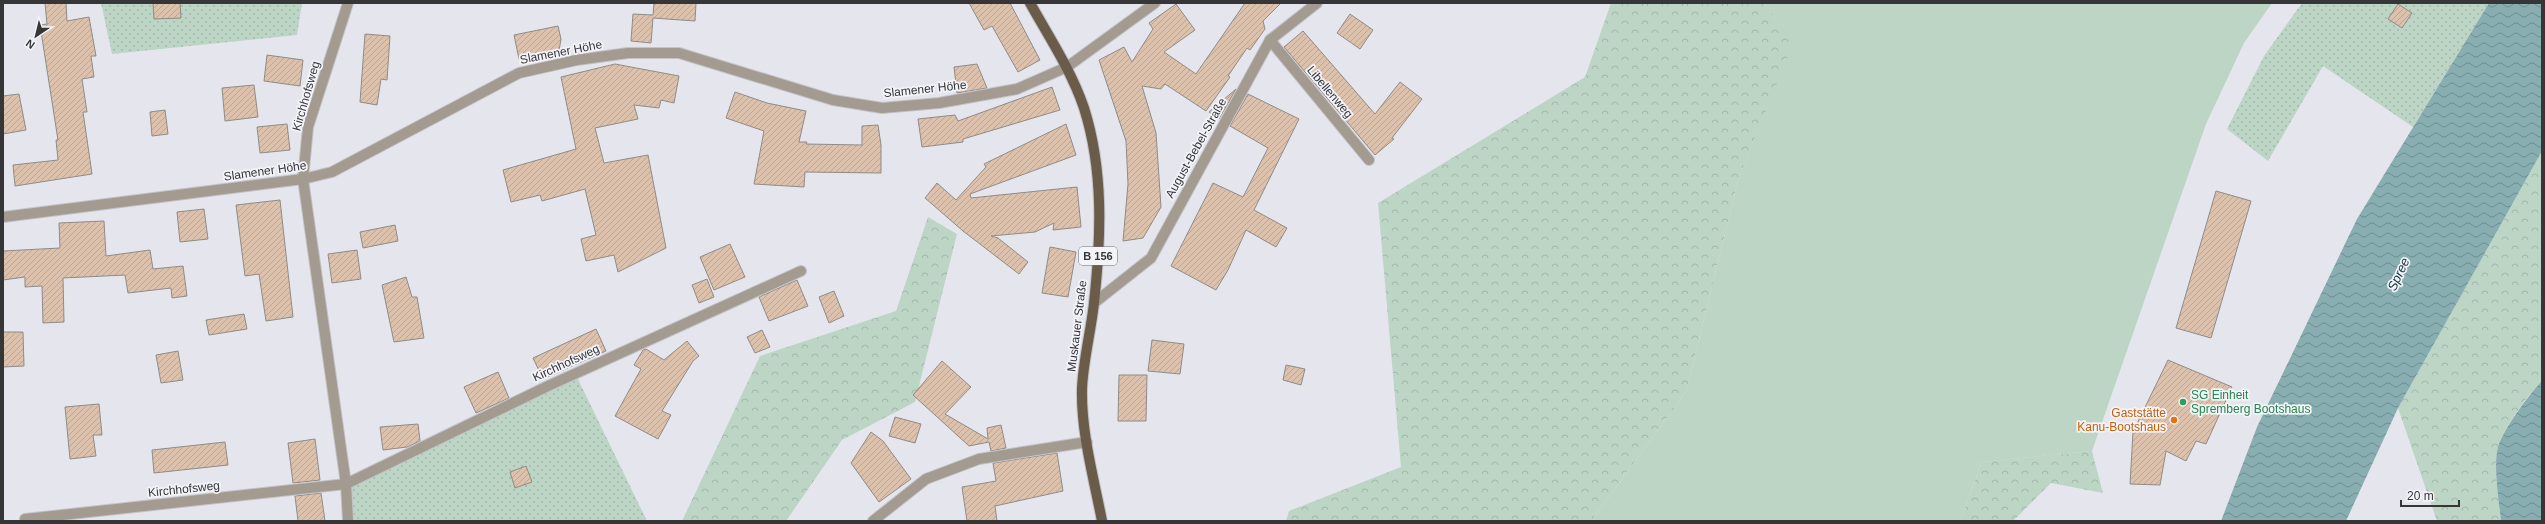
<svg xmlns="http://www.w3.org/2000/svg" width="2545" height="524" font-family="Helvetica,sans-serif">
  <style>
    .green { fill: #bcd5c5 }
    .forest { fill: url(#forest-crowns) }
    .garden { fill: url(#garden-dots) }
    .water { fill: url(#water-waves) }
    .building { fill: url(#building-hatch); stroke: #908b87 }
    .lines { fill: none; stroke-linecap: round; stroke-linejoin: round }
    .minor-casing { stroke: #c2c3c9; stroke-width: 12 }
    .primary-casing { stroke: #c2c3c9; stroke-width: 12 }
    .minor { stroke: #a39a90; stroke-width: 10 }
    .primary { stroke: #6b5b49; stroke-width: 10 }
    .leisure-dot { fill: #2e9e5b; stroke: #f3f3fa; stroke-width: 1.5 }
    .food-dot { fill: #e8710a; stroke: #f3f3fa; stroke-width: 1.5 }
    .labels { text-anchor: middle; stroke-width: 3.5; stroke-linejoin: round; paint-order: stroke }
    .shield { fill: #f3f3fa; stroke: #6f6f73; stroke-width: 1 }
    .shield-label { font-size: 11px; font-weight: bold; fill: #363639 }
    .street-label { font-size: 12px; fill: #363639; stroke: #f3f3fa }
    .leisure-label { font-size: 12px; fill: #27864d; stroke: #f3f3fa; text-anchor: start }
    .food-label { font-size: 12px; fill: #c56008; stroke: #f3f3fa; text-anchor: end }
    .water-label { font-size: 13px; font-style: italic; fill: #11373a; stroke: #f3f3fa }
  </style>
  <defs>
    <pattern id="forest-crowns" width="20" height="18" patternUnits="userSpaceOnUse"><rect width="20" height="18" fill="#bcd5c5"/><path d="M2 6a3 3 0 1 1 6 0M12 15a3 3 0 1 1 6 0" fill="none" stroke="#a2b7aa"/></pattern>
    <pattern id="garden-dots" width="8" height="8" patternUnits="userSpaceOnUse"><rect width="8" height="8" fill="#bcd5c5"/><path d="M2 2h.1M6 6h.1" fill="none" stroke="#a2b7aa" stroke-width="1.8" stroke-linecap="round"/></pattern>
    <pattern id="water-waves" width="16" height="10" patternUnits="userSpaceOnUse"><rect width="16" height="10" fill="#88aeb1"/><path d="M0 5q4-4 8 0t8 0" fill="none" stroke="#708e91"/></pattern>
    <pattern id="building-hatch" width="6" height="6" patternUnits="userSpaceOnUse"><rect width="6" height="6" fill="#dcc1ad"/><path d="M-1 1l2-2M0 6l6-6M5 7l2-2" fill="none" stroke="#bda696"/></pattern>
  </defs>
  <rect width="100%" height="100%" fill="#e5e6ed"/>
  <!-- green -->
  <polygon class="green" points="1766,3 2272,3 2244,43 2206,124 2092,451 1982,462 1960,521 1591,521 1686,392 1739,177 1791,47"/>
  <!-- forest -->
  <g class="forest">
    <polygon points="1611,3 1766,3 1792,47 1739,177 1686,392 1591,521 1286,521 1289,511 1401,467 1378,203 1585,77"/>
    <path d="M2542,151v230c-14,13 -39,48 -44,66 -5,16 1,56 3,74h-64l-39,-113z"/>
    <polygon points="928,217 957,234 915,402 842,440 786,521 682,521 760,356 896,311"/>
    <polygon points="2092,451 2103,493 2051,483 2013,521 1960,521 1982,462"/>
  </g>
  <!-- garden -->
  <g class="garden">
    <polygon points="101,3 302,3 297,35 112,54"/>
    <polygon points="2302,3 2489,3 2413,127 2323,66 2268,161 2227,129 2264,56"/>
    <polygon points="575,373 647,521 348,521 346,484"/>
  </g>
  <!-- water -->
  <g class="water">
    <polygon points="2489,3 2542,3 2542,151 2398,408 2346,521 2221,521 2257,427 2357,219"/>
    <path d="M2542,381v140h-41c-2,-18 -8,-57 -3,-74 5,-17 31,-53 44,-66z"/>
  </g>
  <!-- building -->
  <g class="building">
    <polygon points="45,3 66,3 67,21 89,17 96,56 91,56 94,77 82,79 87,112 83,112 92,174 15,186 13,165 58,160 56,140 58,140 40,25 47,24"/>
    <polygon points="153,3 180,3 181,18 154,19"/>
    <polygon points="654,3 696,3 695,21 653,18 651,43 631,41 633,14 653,15"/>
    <polygon points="969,3 1010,3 1040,60 1018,72 992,26 984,30"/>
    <polygon points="1245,3 1281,3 1263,21 1265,29 1250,50 1247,48 1228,76 1230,77 1206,111 1165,84 1161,89 1142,86 1156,133 1161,207 1143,238 1123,241 1128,184 1126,141 1099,60 1124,47 1132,62 1153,29 1149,23 1176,4 1195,30 1164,52 1196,74"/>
    <polygon points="2398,4 2412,13 2402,28 2388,19"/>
    <polygon points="1350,14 1373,30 1360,49 1337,33"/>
    <polygon points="558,26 561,39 559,51 519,59 514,35"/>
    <polygon points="1303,31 1375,114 1400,82 1422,99 1392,138 1394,139 1375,155 1284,47"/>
    <polygon points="365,34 390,36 387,80 381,79 377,105 360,102"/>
    <polygon points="267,55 303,60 300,86 264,81"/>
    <polygon points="615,64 679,76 674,103 661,100 659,108 634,105 638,119 595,128 604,163 648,155 666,248 618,272 614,255 586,261 581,239 596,235 585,189 542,201 540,195 511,202 503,170 576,149 561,77"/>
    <polygon points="977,64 987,88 957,93 954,67"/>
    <polygon points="254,85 258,117 225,121 222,88"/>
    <polygon points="1052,87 1060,110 963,139 963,142 922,147 918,119 955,115 958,121"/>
    <polygon points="1236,89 1219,119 1209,112"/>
    <polygon points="735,92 767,103 806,111 799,142 807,142 806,144 862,145 862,126 878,125 881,145 881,173 805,172 804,187 754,184 764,131 726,118"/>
    <polygon points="19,94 26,130 3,134 3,96"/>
    <polygon points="1248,94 1299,119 1254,210 1287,228 1276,247 1246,230 1228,270 1216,290 1171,266 1213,183 1243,197 1268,148 1230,126"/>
    <polygon points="165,110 168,134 152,136 150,112"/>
    <polygon points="287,124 290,150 260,153 257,127"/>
    <polygon points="1066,124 1076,155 970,194 971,198 1077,187 1081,227 1053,230 1054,223 1035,232 991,236 998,238 1028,262 1019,274 963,231 925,198 937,183 956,200 986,167 984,164"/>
    <polygon points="2216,191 2251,201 2211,338 2176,328"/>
    <polygon points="280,200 293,317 266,321 259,274 245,276 236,205"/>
    <polygon points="204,209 208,239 180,242 177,212"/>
    <polygon points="104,221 106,256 150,250 153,269 183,266 187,296 172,298 171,288 128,293 125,275 63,278 64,322 43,323 42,286 25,287 25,277 3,280 3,251 60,248 59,223"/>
    <polygon points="395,225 398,241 363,248 360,232"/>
    <polygon points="730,244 745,277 714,290 700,257"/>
    <polygon points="1050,247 1076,252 1068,297 1042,293"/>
    <polygon points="357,250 361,279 332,283 328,254"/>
    <polygon points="406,277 412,297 417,297 424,338 394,342 382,285"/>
    <polygon points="707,279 714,297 699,303 692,285"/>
    <polygon points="797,280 808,306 769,321 759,297"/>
    <polygon points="834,291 844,316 829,323 819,297"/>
    <polygon points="244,314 247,329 209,335 206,320"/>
    <polygon points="596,329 606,351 543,379 533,358"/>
    <polygon points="762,330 770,347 755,353 747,337"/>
    <polygon points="3,332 23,332 24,366 3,367"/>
    <polygon points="1152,340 1184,344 1180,374 1148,371"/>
    <polygon points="687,341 699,356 693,361 662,411 671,415 658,439 615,416 641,369 634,365 643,350 646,349 664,360"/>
    <polygon points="178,351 183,380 161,383 156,355"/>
    <polygon points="2168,360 2232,387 2206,444 2196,441 2186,461 2166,451 2160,485 2130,484 2133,432"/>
    <polygon points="942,361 971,387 945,414 988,439 987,428 1001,425 1006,448 991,451 989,442 969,446 913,395"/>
    <polygon points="1286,365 1305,369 1301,385 1283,380"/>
    <polygon points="498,372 509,398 476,413 464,387"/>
    <polygon points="1119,375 1147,375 1146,421 1118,421"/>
    <polygon points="99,404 102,435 93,435 96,456 70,459 65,407"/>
    <polygon points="895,417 921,424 915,443 889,436"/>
    <polygon points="418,424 420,441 407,447 383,450 380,427"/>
    <polygon points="871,432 883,441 911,479 879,502 851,463"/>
    <polygon points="315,439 320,480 293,483 288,443"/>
    <polygon points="225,442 228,465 154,473 152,450"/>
    <polygon points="1057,453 1063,491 995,506 997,521 967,521 962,487 996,481 993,463"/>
    <polygon points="526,466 532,482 515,488 510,472"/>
    <polygon points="321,493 325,521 298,521 295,496"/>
  </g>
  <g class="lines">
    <defs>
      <g id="minor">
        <polyline points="348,3 308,127 303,179 346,484 348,521"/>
        <polyline points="1270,40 1369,160"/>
        <polyline points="3,217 303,179 332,172 519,73 577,60 628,53 679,53 833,100 882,108 939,103 1017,89 1067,67 1155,3"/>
        <polyline points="1094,303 1151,258 1270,40 1317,3"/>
        <polyline points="25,519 346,484 548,386 801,271"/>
        <polyline points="873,521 926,479 979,459 1087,442"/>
      </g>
      <path id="primary" d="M1030,3c19,34 41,67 54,105 20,63 17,130 10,195 -3,28 -11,58 -12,86 -1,44 12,90 20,132"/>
    </defs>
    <!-- minor casing -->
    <use href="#minor" class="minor-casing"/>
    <!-- primary casing -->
    <use href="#primary" class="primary-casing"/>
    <!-- minor -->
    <use href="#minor" class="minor"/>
    <!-- primary -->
    <use href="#primary" class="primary"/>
  </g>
  <!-- markers -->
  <circle class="leisure-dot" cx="2183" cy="402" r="4"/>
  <circle class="food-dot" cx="2174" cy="420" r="4"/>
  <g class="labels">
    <!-- shield labels -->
    <rect class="shield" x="1079" y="247" width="38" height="18" rx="3"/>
    <g class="shield-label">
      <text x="1098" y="260">B 156</text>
    </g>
    <!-- street labels -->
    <g class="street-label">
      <text transform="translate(561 52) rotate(-11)" y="4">Slamener Höhe</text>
      <text transform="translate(925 89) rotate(-6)" y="4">Slamener Höhe</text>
      <text transform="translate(1330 92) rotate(50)" y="4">Libellenweg</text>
      <text transform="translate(306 96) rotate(-74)" y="4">Kirchhofsweg</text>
      <text transform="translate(1196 148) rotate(-61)" y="4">August-Bebel-Straße</text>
      <text transform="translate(265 171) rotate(-8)" y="4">Slamener Höhe</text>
      <text transform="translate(1077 326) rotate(-83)" y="4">Muskauer Straße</text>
      <text transform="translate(566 363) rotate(-25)" y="4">Kirchhofsweg</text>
      <text transform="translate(184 489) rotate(-6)" y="4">Kirchhofsweg</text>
    </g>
    <!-- leisure labels -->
    <g class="leisure-label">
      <text x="2191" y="399">SG Einheit<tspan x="2191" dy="14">Spremberg Bootshaus</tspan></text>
    </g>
    <!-- food labels -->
    <g class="food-label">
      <text x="2166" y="417">Gaststätte<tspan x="2166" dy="14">Kanu-Bootshaus</tspan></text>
    </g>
    <!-- water labels -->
    <g class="water-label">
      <text transform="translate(2398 274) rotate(-65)" y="5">Spree</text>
    </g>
  </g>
  <!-- border -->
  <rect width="2545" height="524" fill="none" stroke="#363639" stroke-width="8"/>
  <!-- north arrow -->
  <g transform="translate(36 36) rotate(215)" stroke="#f3f3fa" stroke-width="3" paint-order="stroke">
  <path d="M0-3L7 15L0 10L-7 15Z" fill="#363639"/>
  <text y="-6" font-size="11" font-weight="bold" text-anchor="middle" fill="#363639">N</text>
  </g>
  <!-- scale -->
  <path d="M2401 500v6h58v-6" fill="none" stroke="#363639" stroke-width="2"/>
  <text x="2407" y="500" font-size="12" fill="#363639" stroke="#f3f3fa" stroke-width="3" paint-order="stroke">20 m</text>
</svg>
